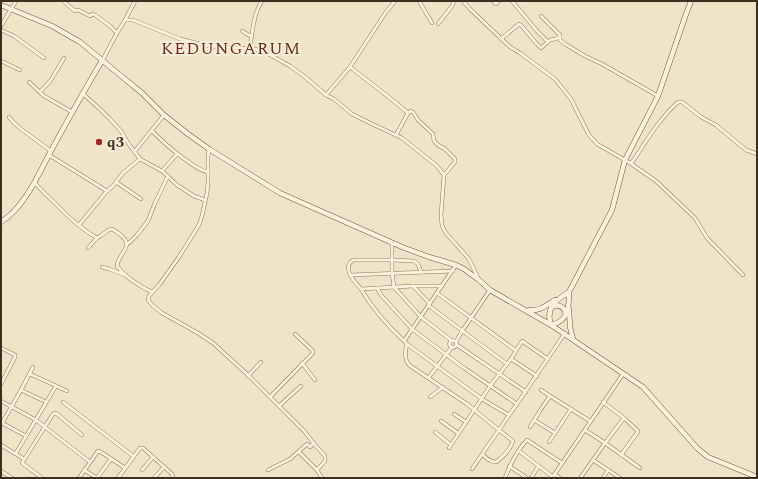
<svg xmlns="http://www.w3.org/2000/svg" width="758" height="479" font-family="Spectral,serif">
  <style>
    .lines { fill: none; stroke-linecap: round; stroke-linejoin: round }
    .street-casing { stroke: #8d765c; stroke-width: 4 }
    .secondary-casing { stroke: #6f573f; stroke-width: 5.5 }
    .street { stroke: #faf1dc; stroke-width: 3 }
    .secondary { stroke: #faf1dc; stroke-width: 4.5 }
    .poi-dot { fill: #9e2a2b; stroke: #f7eed8; stroke-width: 1.5 }
    .labels { text-anchor: middle; stroke-width: 4; stroke-linejoin: round; paint-order: stroke }
    .poi-label { font-size: 15px; font-weight: bold; fill: #3d2e20; stroke: #f7eed8; text-anchor: start }
    .quarter-label { font-size: 17px; letter-spacing: 1px; fill: #6b2e1e; stroke: #f7eed8 }
  </style>
  <rect width="100%" height="100%" fill="#f0e4c8"/>
  <g class="lines">
    <defs>
      <g id="street">
        <polyline points="63,1 75,11 78,10 90,16 93,14 95,15 110,26 117,33"/>
        <polyline points="419,1 432,23"/>
        <polyline points="463,1 470,9 510,47 520,53 555,79 571,99 589,135 597,144 630,163 656,181 695,218 707,238 743,275"/>
        <polyline points="493,1 496,4 498,2"/>
        <polyline points="512,1 537,31 548,42"/>
        <polyline points="541,16 560,35 560,40 565,44 585,56 602,64 658,96"/>
        <polyline points="125,20 135,1"/>
        <polyline points="438,24 452,6 454,1"/>
        <polyline points="1,26 16,1"/>
        <polyline points="1,30 14,36 44,58"/>
        <polyline points="242,31 252,37"/>
        <polyline points="501,39 519,24 521,25 536,43 541,48 550,40 555,39 560,37"/>
        <path d="M249,49c4,-16 4,-35 13,-48"/>
        <polyline points="1,61 20,70"/>
        <polyline points="102,61 117,33 125,20 133,20 180,39 208,46 255,49 263,51 290,66 305,77 326,95 350,67 386,12 395,1"/>
        <polyline points="350,67 390,98 408,113 396,135"/>
        <polyline points="29,82 44,96 72,112"/>
        <polyline points="40,92 51,80 64,58"/>
        <polyline points="82,93 101,110 110,119 121,131 128,143 140,159"/>
        <polyline points="326,95 334,99 352,114 370,123 402,138 437,166 444,175 441,215 442,225 445,232 469,259 478,278"/>
        <polyline points="408,113 411,111 413,112 418,120 433,134 434,141 438,145 441,147 444,148 455,159 455,162 444,175"/>
        <polyline points="9,117 13,122 21,129 51,151"/>
        <path d="M152,131c10,10 20,19 31,27 9,6 15,12 25,14"/>
        <polyline points="209,149 208,156 208,183 207,193 202,216 199,225 179,257 159,285 149,296 148,300 153,306 162,313 198,333 213,343 248,375 305,432 315,445 325,456 325,461 317,470 322,478"/>
        <polyline points="135,151 164,115"/>
        <polyline points="49,155 107,191"/>
        <path d="M630,163l3,-2c14,-21 27,-43 45,-59h4l19,15 15,8 30,25 11,4"/>
        <polyline points="162,171 177,154"/>
        <polyline points="116,182 141,199"/>
        <path d="M35,183c6,7 13,14 20,20 12,13 26,26 42,35l5,-3 5,-4 4,-2c4,1 7,4 11,7 12,11 -4,18 -5,30 9,12 22,20 35,26"/>
        <polyline points="79,225 107,191 113,186 123,173 140,159 162,171 177,185 194,196 205,200"/>
        <polyline points="392,242 392,273 394,287 421,317 452,341"/>
        <polyline points="127,244 130,242 137,235 148,221 155,203 168,176"/>
        <polyline points="88,248 97,238"/>
        <path d="M456,265l-52,76 3,3c-2,7 -3,15 2,21l58,39 32,26 10,-15 8,-11 48,-71"/>
        <polyline points="102,267 109,269 125,275"/>
        <polyline points="350,275 453,271"/>
        <polyline points="413,286 430,304"/>
        <polyline points="377,288 381,295 412,329 464,368 517,404"/>
        <path d="M361,289c-6,-7 -20,-21 -8,-29h40l21,1 4,3 3,8"/>
        <polyline points="437,293 515,350"/>
        <polyline points="429,306 507,364"/>
        <circle cx="453" cy="344" r="3.5"/>
        <path d="M404,341c-16,-15 -32,-33 -43,-52l52,-3h29"/>
        <polyline points="456,342 462,331 490,290"/>
        <polyline points="407,344 482,399 509,415"/>
        <polyline points="457,345 526,392"/>
        <polyline points="1,348 15,355 15,357 1,384"/>
        <polyline points="511,359 537,376"/>
        <polyline points="302,363 315,380"/>
        <polyline points="30,374 67,391"/>
        <polyline points="248,376 261,362"/>
        <polyline points="429,377 452,347"/>
        <polyline points="21,390 46,402"/>
        <polyline points="541,390 550,396"/>
        <polyline points="270,397 313,353 313,351 295,334"/>
        <polyline points="430,397 443,387"/>
        <polyline points="1,401 36,420 90,462"/>
        <polyline points="63,402 133,456"/>
        <polyline points="603,402 624,418 605,443 640,468"/>
        <polyline points="279,406 301,386"/>
        <polyline points="454,414 466,422"/>
        <polyline points="534,420 555,433 571,409"/>
        <polyline points="441,421 458,433"/>
        <polyline points="2,423 26,436"/>
        <polyline points="1,425 21,390 33,367"/>
        <polyline points="530,427 541,409 550,396 590,421"/>
        <polyline points="435,432 451,445"/>
        <polyline points="549,442 555,433"/>
        <polyline points="1,445 24,459"/>
        <polyline points="449,448 490,386 511,359 522,341 548,359"/>
        <polyline points="519,451 553,477"/>
        <polyline points="299,452 317,470"/>
        <polyline points="16,453 56,386"/>
        <polyline points="621,455 637,433 638,431 624,418"/>
        <polyline points="593,460 620,478"/>
        <polyline points="509,466 527,478"/>
        <path d="M472,469c9,-13 18,-27 27,-39l14,11c-3,9 -10,16 -17,21 -6,0 -10,-4 -14,-8"/>
        <polyline points="84,470 97,478"/>
        <polyline points="142,470 153,457"/>
        <polyline points="268,470 290,459 307,444 310,447 314,443"/>
        <polyline points="1,471 12,478"/>
        <polyline points="554,474 560,478"/>
        <polyline points="581,477 605,443 585,430"/>
        <polyline points="42,478 22,463 53,414 56,413 82,435"/>
        <polyline points="79,478 98,451 101,452 125,468"/>
        <polyline points="97,478 111,459"/>
        <polyline points="118,478 140,448 143,448 172,474 173,477 172,478"/>
        <polyline points="154,478 164,467"/>
        <path d="M505,478c5,-13 12,-28 22,-38l35,23"/>
        <polyline points="531,478 538,467"/>
        <polyline points="552,478 623,374"/>
        <polyline points="603,478 608,470"/>
      </g>
      <g id="secondary">
        <polyline points="1,5 52,26 80,42 120,75 142,93 164,115 188,134 209,149 280,193 402,247 429,257 456,265 464,269 479,280 490,290 551,325 643,387 697,448 708,457 757,477"/>
        <path d="M1,222c24,-15 38,-49 51,-73 16,-29 32,-59 50,-88"/>
        <path d="M569,292c-13,8 -24,16 -18,33 18,-4 18,-18 18,-33l43,-82 13,-50 33,-64 27,-79 6,-16"/>
        <path d="M553,306c7,-2 11,1 13,8"/>
        <polyline points="569,309 570,327 573,339"/>
        <path d="M529,310c9,2 18,-5 26,-10"/>
      </g>
    </defs>
    <!-- street casing -->
    <use href="#street" class="street-casing"/>
    <!-- secondary casing -->
    <use href="#secondary" class="secondary-casing"/>
    <!-- street -->
    <use href="#street" class="street"/>
    <!-- secondary -->
    <use href="#secondary" class="secondary"/>
  </g>
  <!-- markers -->
  <circle class="poi-dot" cx="99" cy="142" r="4"/>
  <g class="labels">
    <!-- poi labels -->
    <g class="poi-label">
      <text x="107" y="147">q3</text>
    </g>
    <!-- quarter labels -->
    <g class="quarter-label">
      <text x="231" y="54">KEDUNGARUM</text>
    </g>
  </g>
  <!-- border -->
  <rect width="758" height="479" fill="none" stroke="#3d2e20" stroke-width="4"/>
</svg>
